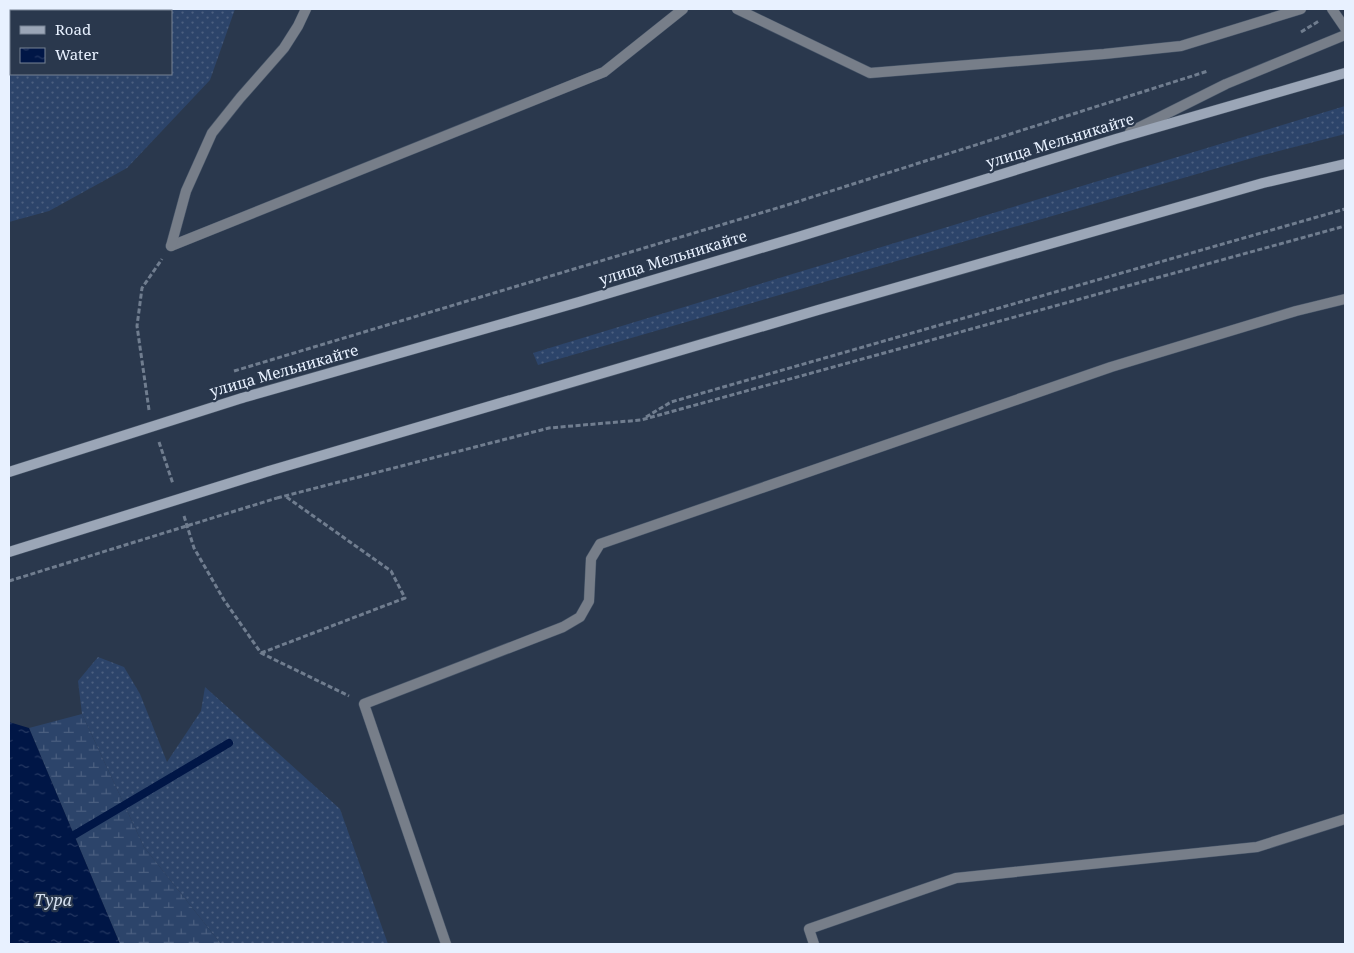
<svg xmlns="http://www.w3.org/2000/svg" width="1354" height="953" font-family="'Noto Serif',serif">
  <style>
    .grass { fill: url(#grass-dots); fill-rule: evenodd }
    .wetland { fill: url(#wetland-marsh) }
    .water { fill: url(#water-ripples) }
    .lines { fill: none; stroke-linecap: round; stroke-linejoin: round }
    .stream { stroke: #001646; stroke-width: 8 }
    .lane-casing { stroke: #485669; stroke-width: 11 }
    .street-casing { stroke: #485669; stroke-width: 11 }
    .secondary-casing { stroke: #485669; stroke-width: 11 }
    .path { stroke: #707d8f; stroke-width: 3; stroke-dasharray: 5 2.5; stroke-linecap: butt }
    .lane { stroke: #777e89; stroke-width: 10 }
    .street { stroke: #777e89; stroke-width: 10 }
    .secondary { stroke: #9ba6b7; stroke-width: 10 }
    .secondary-bridge-casing { stroke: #485669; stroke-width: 11; stroke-linecap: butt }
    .path-bridge { stroke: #707d8f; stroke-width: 3; stroke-dasharray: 5 2.5; stroke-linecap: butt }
    .secondary-bridge { stroke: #9ba6b7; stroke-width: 10 }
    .labels { text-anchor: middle; stroke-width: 4.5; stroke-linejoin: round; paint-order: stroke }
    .street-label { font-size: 15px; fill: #e8f1ff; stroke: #2a384d }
    .water-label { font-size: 16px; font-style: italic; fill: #d5e0f0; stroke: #2a384d }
  </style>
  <defs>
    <pattern id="grass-dots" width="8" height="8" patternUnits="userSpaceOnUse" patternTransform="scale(1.25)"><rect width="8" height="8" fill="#2c446a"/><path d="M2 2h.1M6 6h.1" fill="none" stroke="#4b5f80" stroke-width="1.8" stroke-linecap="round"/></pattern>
    <pattern id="wetland-marsh" width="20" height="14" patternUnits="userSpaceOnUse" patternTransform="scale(1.25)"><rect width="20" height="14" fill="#2c446a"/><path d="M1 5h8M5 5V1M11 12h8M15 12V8" fill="none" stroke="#4b5f80"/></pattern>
    <pattern id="water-ripples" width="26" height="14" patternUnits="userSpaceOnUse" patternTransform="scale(1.25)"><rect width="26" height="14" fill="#001646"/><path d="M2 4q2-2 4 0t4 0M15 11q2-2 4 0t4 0" fill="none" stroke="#253862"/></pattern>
  </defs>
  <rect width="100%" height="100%" fill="#2a384d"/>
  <!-- grass -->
  <g class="grass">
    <path d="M9,9h226l-25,71 -83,88 -78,43 -40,11zM11,11h160v63h-160z"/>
    <polygon points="1345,106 1345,134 1259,156 538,365 533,353"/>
    <polygon points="98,657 124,667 140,694 167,762 201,711 205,687 340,809 388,944 221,944 144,847 82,714 78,681"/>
  </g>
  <!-- wetland -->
  <polygon class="wetland" points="82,714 144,847 221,944 120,944 29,728"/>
  <!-- water -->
  <polygon class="water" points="9,722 29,728 120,944 9,944"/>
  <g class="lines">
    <!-- stream -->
    <polyline class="stream" points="74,835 229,743"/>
    <defs>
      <g id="lane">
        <polyline points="1332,9 1345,28"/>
        <polyline points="1130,132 1226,84 1345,35"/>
        <polyline points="446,944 364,704 563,627 580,617 589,601 591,559 600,544 1111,367 1296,311 1345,299"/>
        <polyline points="814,944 809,929 956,878 1257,847 1345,819"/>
      </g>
      <g id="street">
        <polyline points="737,9 870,73 1104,54 1181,46 1301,9"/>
        <polyline points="171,246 604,72 683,9"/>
        <polyline points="171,246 186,191 212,133 240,98 284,48 298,26 306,9"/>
      </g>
      <g id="secondary">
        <polyline points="242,398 579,302 798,237 1116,139 1345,73"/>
        <polyline points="269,471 818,310 1263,183 1345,164"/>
      </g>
    </defs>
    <!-- lane casing -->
    <use href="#lane" class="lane-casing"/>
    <!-- street casing -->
    <use href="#street" class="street-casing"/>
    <!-- secondary casing -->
    <use href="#secondary" class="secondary-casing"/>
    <!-- path -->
    <g class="path">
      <polyline points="1301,32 1319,21"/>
      <polyline points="234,371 784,206 1208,71"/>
      <polyline points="149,410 137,326 142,288 162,259"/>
      <polyline points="646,417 671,402 1345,209"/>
      <polyline points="159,442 173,484"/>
      <polyline points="277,498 549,428 641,420 1345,226"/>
      <polyline points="184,516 194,548 224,600 261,653 349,696"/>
      <polyline points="261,653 405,598 391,571 285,496"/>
    </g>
    <!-- lane -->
    <use href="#lane" class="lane"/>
    <!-- street -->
    <use href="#street" class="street"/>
    <!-- secondary -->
    <use href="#secondary" class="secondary"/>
    <defs>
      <g id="secondary-bridge">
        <polyline points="9,472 242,398"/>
        <polyline points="9,552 269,471"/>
      </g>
    </defs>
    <!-- secondary-bridge casing -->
    <use href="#secondary-bridge" class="secondary-bridge-casing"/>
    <!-- path-bridge -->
    <polyline class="path-bridge" points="9,581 277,498"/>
    <!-- secondary-bridge -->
    <use href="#secondary-bridge" class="secondary-bridge"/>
  </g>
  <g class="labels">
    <!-- street labels -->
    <g class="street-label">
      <text transform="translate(1060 141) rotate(-17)" y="5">улица Мельникайте</text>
      <text transform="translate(673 258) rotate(-17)" y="5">улица Мельникайте</text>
      <text transform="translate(284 371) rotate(-16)" y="5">улица Мельникайте</text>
    </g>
    <!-- water labels -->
    <g class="water-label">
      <text x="53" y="906">Тура</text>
    </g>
  </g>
  <!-- border -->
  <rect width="1354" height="953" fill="none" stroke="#e8f1ff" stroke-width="20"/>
  <!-- legend -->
  <rect x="10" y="10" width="162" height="65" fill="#2a384d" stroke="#768294"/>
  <rect x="20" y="26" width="25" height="8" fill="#9ba6b7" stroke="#768294"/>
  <text x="55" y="35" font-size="15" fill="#e8f1ff">Road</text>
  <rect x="20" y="48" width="25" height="15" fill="url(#water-ripples)" stroke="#768294"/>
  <text x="55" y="60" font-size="15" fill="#e8f1ff">Water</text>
</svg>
